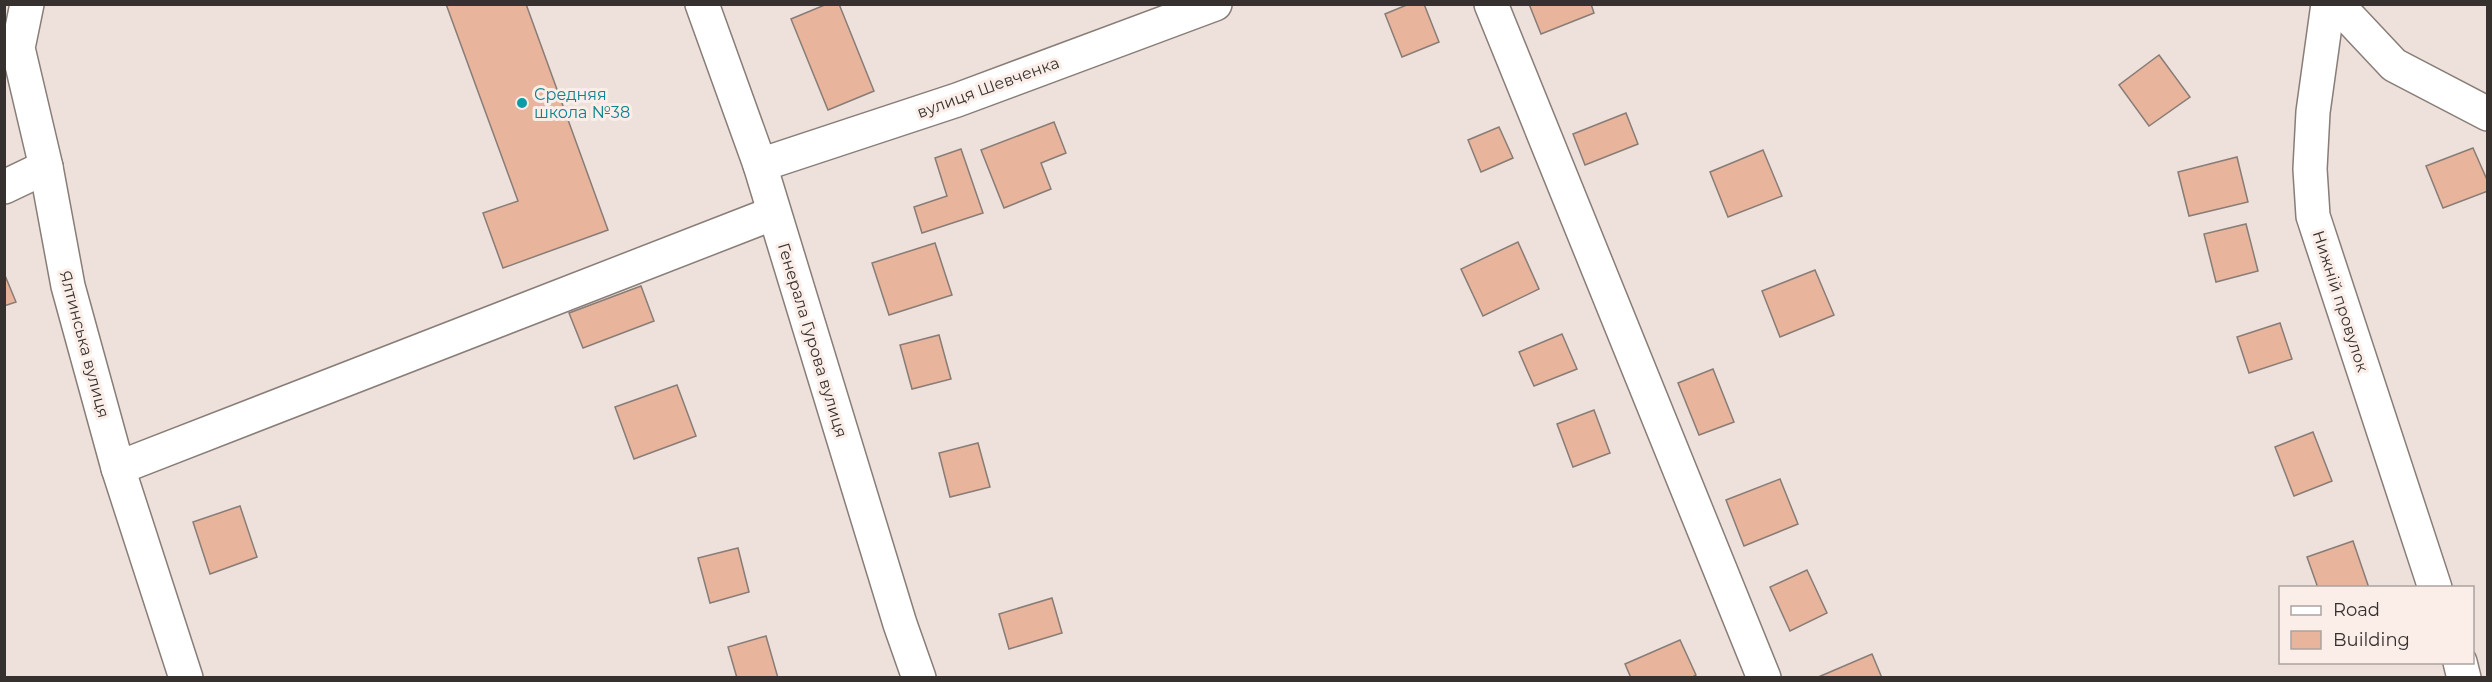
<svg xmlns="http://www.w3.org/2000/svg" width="2492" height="682" font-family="Montserrat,sans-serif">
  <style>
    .building { fill: #e8b49c; stroke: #887c77; stroke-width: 1.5 }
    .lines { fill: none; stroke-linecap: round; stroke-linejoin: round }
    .minor-casing { stroke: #887d77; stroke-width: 36 }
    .minor { stroke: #fff; stroke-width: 33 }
    .culture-dot { fill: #0f9aa8; stroke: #fbeee8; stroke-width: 2 }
    .labels { text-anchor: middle; stroke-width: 6; stroke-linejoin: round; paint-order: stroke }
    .street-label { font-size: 16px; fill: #36312f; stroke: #fbeee8 }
    .culture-label { font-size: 16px; fill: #0d838f; stroke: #fbeee8; text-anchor: start }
  </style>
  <rect width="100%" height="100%" fill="#eee1db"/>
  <!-- building -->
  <g class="building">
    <polygon points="446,4 526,4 608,230 503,268 483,213 518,201"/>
    <polygon points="827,4 839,4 874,91 828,110 791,19"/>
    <polygon points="1409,4 1424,4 1439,42 1402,57 1385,14"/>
    <polygon points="1529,4 1591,4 1594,13 1541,34"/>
    <polygon points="2159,55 2190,97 2149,126 2119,85"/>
    <polygon points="1626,113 1638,144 1585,165 1573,134"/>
    <polygon points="1054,122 1066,153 1041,163 1051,189 1004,208 981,150"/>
    <polygon points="1499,127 1513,158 1481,172 1468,140"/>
    <polygon points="2473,148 2488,182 2488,191 2443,208 2426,166"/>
    <polygon points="961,149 983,213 922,233 914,207 947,196 935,158"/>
    <polygon points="1763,150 1782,196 1728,217 1710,172"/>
    <polygon points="2237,157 2248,202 2189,216 2178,172"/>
    <polygon points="2246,224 2258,271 2216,282 2204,234"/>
    <polygon points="1518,242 1539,289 1483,316 1461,269"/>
    <polygon points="935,243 952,295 889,315 872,263"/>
    <polygon points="1815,270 1834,315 1780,337 1762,291"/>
    <polygon points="4,273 16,302 4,306"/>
    <polygon points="641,286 654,321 583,348 569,313"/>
    <polygon points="2280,323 2292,359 2249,373 2237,337"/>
    <polygon points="1562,334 1577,369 1534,386 1519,352"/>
    <polygon points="939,335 951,379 912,389 900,345"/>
    <polygon points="1713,369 1734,422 1699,435 1678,383"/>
    <polygon points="677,385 696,436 634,459 615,407"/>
    <polygon points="1594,410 1610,453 1573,467 1557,424"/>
    <polygon points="2313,432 2332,481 2294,496 2275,447"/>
    <polygon points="978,443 990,487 950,497 939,453"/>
    <polygon points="1780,479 1798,524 1744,546 1726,500"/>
    <polygon points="240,506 257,557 210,574 193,522"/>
    <polygon points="2353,541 2369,588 2318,588 2307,557"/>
    <polygon points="738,548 749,592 710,603 698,558"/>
    <polygon points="1807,570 1827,613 1790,631 1770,587"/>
    <polygon points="1052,598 1062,633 1009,649 999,614"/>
    <polygon points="766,636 778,678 737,678 728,647"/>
    <polygon points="1680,640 1696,675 1691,678 1631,678 1625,664"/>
    <polygon points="1872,654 1882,678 1816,678"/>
  </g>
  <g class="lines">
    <defs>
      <g id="minor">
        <polyline points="27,4 18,48 46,167 68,286 118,468 186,678"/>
        <polyline points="702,4 760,165 900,624 919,678"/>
        <polyline points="1491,4 1764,678"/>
        <polyline points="2328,4 2313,112 2310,169 2313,216 2435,588"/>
        <polyline points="2340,4 2347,15 2394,65 2488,114"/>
        <polyline points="760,165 957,100 1215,4"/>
        <polyline points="4,187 46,167"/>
        <polyline points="118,468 774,213"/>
        <polyline points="2460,662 2464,678"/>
      </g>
    </defs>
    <!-- minor casing -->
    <use href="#minor" class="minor-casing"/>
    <!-- minor -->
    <use href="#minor" class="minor"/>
  </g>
  <!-- markers -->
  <circle class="culture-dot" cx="522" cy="103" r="6"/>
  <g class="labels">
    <!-- street labels -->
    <g class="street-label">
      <text transform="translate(988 87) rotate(-20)" y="6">вулиця Шевченка</text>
      <text transform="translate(2341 301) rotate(72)" y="6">Нижній провулок</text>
      <text transform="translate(813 340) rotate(73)" y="6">Генерала Гурова вулиця</text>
      <text transform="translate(85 344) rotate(75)" y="6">Ялтинська вулиця</text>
    </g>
    <!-- culture labels -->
    <g class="culture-label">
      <text x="534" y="100">Средняя<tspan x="534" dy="18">школа №38</tspan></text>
    </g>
  </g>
  <!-- border -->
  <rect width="2492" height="682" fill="none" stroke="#36312f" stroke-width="12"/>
  <!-- legend -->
  <rect x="2279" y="586" width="195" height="78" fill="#fbeee8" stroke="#aca29e" stroke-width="1.5"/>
  <rect x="2291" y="606" width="30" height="9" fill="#ffffff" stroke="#aca29e" stroke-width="1.5"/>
  <text x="2333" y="616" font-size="18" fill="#36312f">Road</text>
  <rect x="2291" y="631" width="30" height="18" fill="#e8b49c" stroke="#aca29e" stroke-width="1.5"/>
  <text x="2333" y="646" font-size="18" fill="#36312f">Building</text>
</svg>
